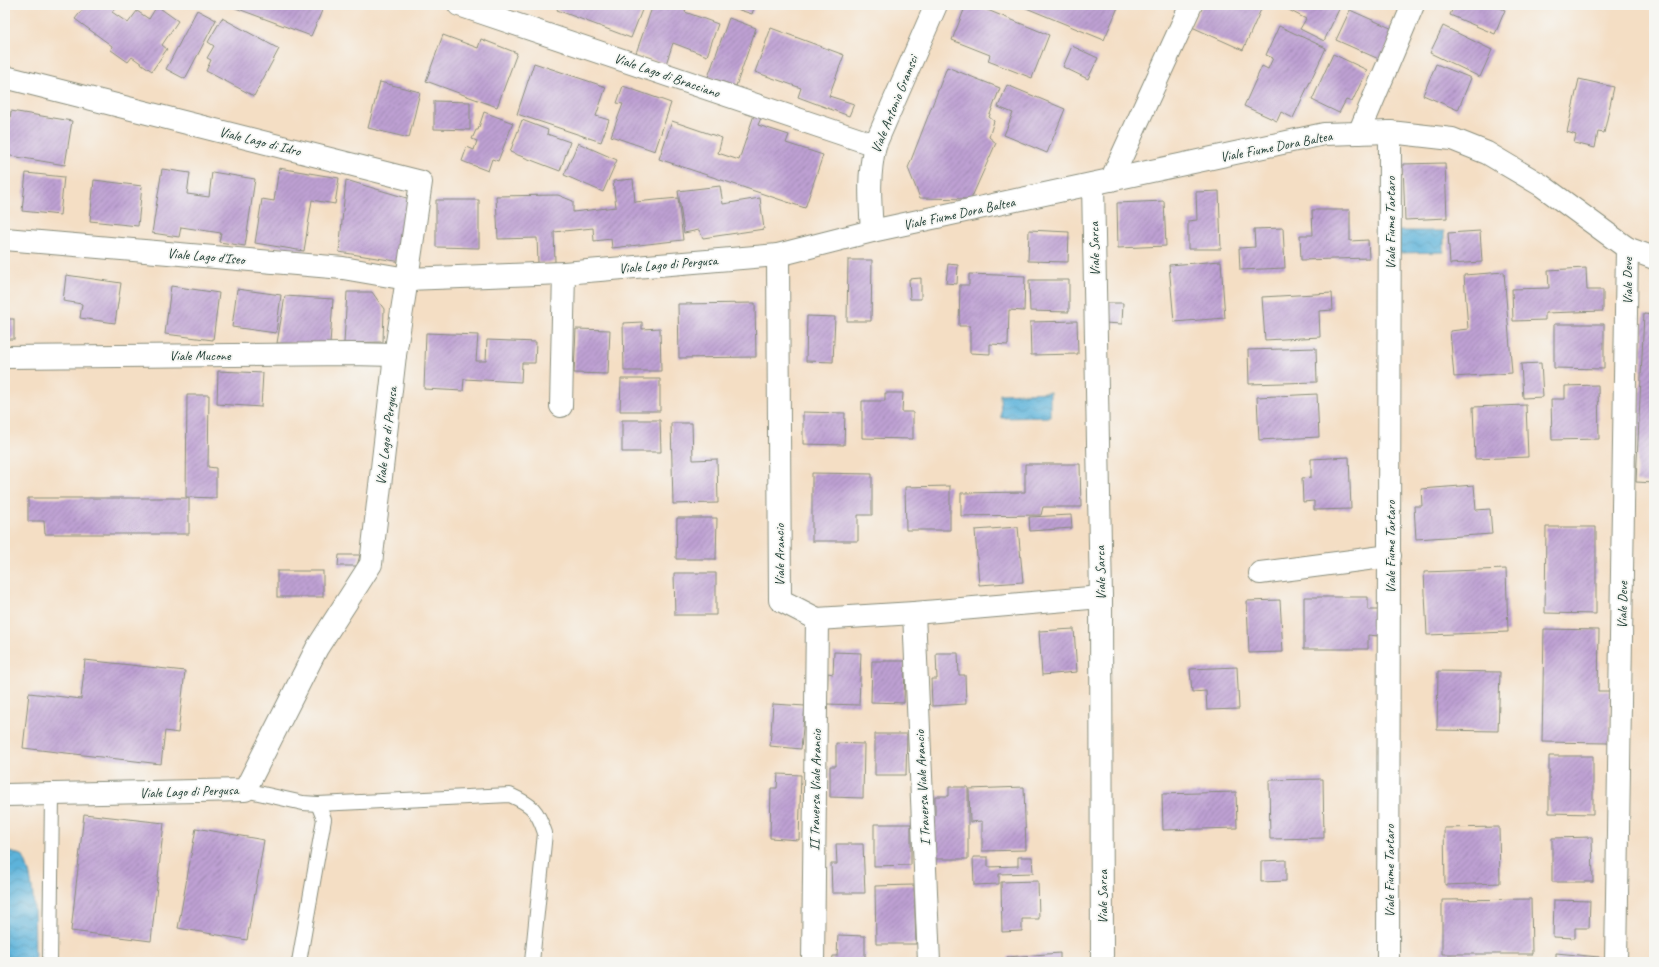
<svg xmlns="http://www.w3.org/2000/svg" width="1659" height="967" font-family="Caveat,sans-serif">
  <style>
    .water { fill: url(#water-waves); stroke: #3e7887 }
    .building { fill: url(#building-hatch) }
    .lines { fill: none; stroke-linecap: round; stroke-linejoin: round }
    .lane-casing { stroke: #8a8e7c; stroke-width: 16 }
    .street-casing { stroke: #8a8e7c; stroke-width: 24 }
    .lane { stroke: #fff; stroke-width: 14 }
    .street { stroke: #fff; stroke-width: 22 }
    .labels { text-anchor: middle; stroke-width: 3.5; stroke-linejoin: round; paint-order: stroke }
    .street-label { font-size: 14px; fill: #1f3d34; stroke: #f6f6f2 }
  </style>
  <defs>
    <pattern id="water-waves" width="16" height="10" patternUnits="userSpaceOnUse"><rect width="16" height="10" fill="#5db3da"/><path d="M0 5q4-4 8 0t8 0" fill="none" stroke="#4c93b2"/></pattern>
    <pattern id="building-hatch" width="6" height="6" patternUnits="userSpaceOnUse"><rect width="6" height="6" fill="#bea0d3"/><path d="M-1 1l2-2M0 6l6-6M5 7l2-2" fill="none" stroke="#9a84ac"/></pattern>
  </defs>
  <rect width="100%" height="100%" fill="#f6f6f2"/>
  <filter id="ink" filterUnits="userSpaceOnUse"><feTurbulence type="fractalNoise" baseFrequency=".025" numOctaves="2"/><feDisplacementMap in="SourceGraphic" scale="8" xChannelSelector="R" yChannelSelector="G"/><feConvolveMatrix kernelMatrix="1 2 1 2 8 2 1 2 1" color-interpolation-filters="sRGB"/></filter>
  <filter id="wash" filterUnits="userSpaceOnUse"><feTurbulence type="fractalNoise" baseFrequency=".012" numOctaves="4" result="noise"/><feDisplacementMap in="SourceGraphic" scale="16" xChannelSelector="R" yChannelSelector="G"/><feGaussianBlur stdDeviation="0.9" result="paint"/><feColorMatrix in="noise" values="0 0 0 0 0 0 0 0 0 0 0 0 0 0 0 0 0 1.4 0 .05"/><feComposite in="paint" operator="in"/></filter>
  <g filter="url(#wash)">
    <rect width="100%" height="100%" fill="#f4dec4"/>
    <!-- water -->
    <g class="water">
      <polygon points="1397,231 1444,231 1444,252 1398,253"/>
      <polygon points="1050,392 1050,417 1001,418 1000,394"/>
      <path d="M5,851l17,4c15,23 12,79 13,107h-30z"/>
    </g>
    <g id="blocks">
      <!-- building -->
      <g class="building">
        <polygon points="86,5 117,5 112,12 128,23 137,11 149,19 157,6 178,21 162,45 167,49 152,71 132,57 128,62 111,50 112,46 75,19"/>
        <polygon points="234,5 322,5 324,6 311,36 233,7"/>
        <polygon points="559,5 644,5 631,38 557,10"/>
        <polygon points="653,5 687,5 685,12 718,24 707,56 673,43 666,64 636,53"/>
        <polygon points="724,5 755,5 752,14"/>
        <polygon points="966,5 975,5 1049,35 1032,78 988,61 990,55 952,40"/>
        <polygon points="1019,5 1119,5 1104,40"/>
        <polygon points="1202,5 1263,5 1243,50 1192,27"/>
        <polygon points="1289,5 1341,5 1324,41 1300,29 1306,19 1287,9"/>
        <polygon points="1454,5 1493,5 1505,10 1495,34 1450,15"/>
        <polygon points="197,10 216,20 185,79 166,69"/>
        <polygon points="1350,10 1395,30 1381,60 1336,40"/>
        <polygon points="222,18 279,49 254,96 206,71 211,60 207,58 214,46 208,42"/>
        <polygon points="729,18 756,28 736,86 708,77"/>
        <polygon points="1279,26 1326,48 1293,118 1281,112 1277,121 1244,106 1262,66 1268,69 1273,58 1266,55"/>
        <polygon points="1443,26 1492,50 1480,77 1430,53"/>
        <polygon points="771,28 844,55 829,96 854,104 849,116 798,97 801,88 755,72"/>
        <polygon points="443,35 478,48 481,39 517,53 497,107 426,81"/>
        <polygon points="1072,46 1098,58 1088,79 1063,67"/>
        <polygon points="1333,54 1367,70 1352,102 1346,100 1339,113 1312,100"/>
        <polygon points="534,63 606,87 596,116 609,120 601,142 517,114"/>
        <polygon points="1436,64 1471,78 1458,110 1423,95"/>
        <polygon points="947,67 1000,88 989,117 994,121 989,137 996,143 971,199 920,198 908,168"/>
        <polygon points="1579,79 1614,87 1604,133 1598,132 1595,148 1574,143 1576,135 1567,132"/>
        <polygon points="380,82 420,92 409,138 368,128"/>
        <polygon points="1007,85 1065,109 1047,153 1004,135 1013,113 998,107"/>
        <polygon points="623,86 671,103 655,151 611,136 623,104 617,103"/>
        <polygon points="434,101 470,102 470,130 434,129"/>
        <polygon points="11,111 72,121 65,165 5,155"/>
        <polygon points="484,112 513,123 498,161 492,159 488,171 462,161 467,147 474,150 477,141 472,139 476,130 478,130"/>
        <polygon points="754,115 761,118 758,125 789,135 786,143 823,155 805,208 659,159 672,121 722,138 718,153 739,160"/>
        <polygon points="522,120 548,130 547,134 570,142 560,171 510,152"/>
        <polygon points="578,143 617,160 603,192 564,175"/>
        <polygon points="1445,163 1447,218 1405,220 1403,164"/>
        <polygon points="279,168 339,178 335,204 312,200 304,251 255,243 262,199 274,201"/>
        <polygon points="162,169 190,173 187,194 209,197 212,172 255,179 245,246 219,242 221,233 181,227 179,237 152,233"/>
        <polygon points="26,173 64,177 60,215 22,211"/>
        <polygon points="633,179 635,202 678,198 683,240 612,248 611,239 594,241 593,228 554,232 555,262 538,263 537,238 498,239 496,196 558,195 573,201 573,212 616,207 613,181"/>
        <polygon points="94,180 142,186 138,226 90,221"/>
        <polygon points="346,180 410,199 402,262 339,252"/>
        <polygon points="720,186 723,204 760,198 764,229 703,238 699,230 684,233 678,191"/>
        <polygon points="1219,191 1221,249 1188,249 1188,221 1197,220 1196,192"/>
        <polygon points="436,200 479,200 479,248 436,247"/>
        <polygon points="1164,201 1166,246 1118,248 1117,203"/>
        <polygon points="1312,210 1350,210 1350,241 1368,240 1369,258 1301,260 1300,235 1313,235"/>
        <polygon points="1283,228 1285,268 1240,270 1239,248 1255,247 1254,229"/>
        <polygon points="1029,230 1069,232 1068,262 1028,261"/>
        <polygon points="1480,231 1482,262 1450,264 1448,233"/>
        <polygon points="848,260 872,260 871,321 847,321"/>
        <polygon points="1221,261 1225,318 1174,322 1169,265"/>
        <polygon points="948,264 958,265 957,284 946,283"/>
        <polygon points="1586,268 1587,290 1603,290 1603,311 1545,313 1545,320 1513,321 1512,289 1549,288 1548,270"/>
        <polygon points="1504,272 1512,373 1454,377 1450,331 1468,329 1464,275"/>
        <polygon points="969,274 1025,276 1024,311 1009,310 1008,345 990,344 990,354 970,353 970,326 959,326 960,285 969,285"/>
        <polygon points="66,275 121,283 115,323 80,318 82,304 63,301"/>
        <polygon points="921,278 921,299 910,299 909,279"/>
        <polygon points="1029,280 1069,280 1069,312 1030,311"/>
        <polygon points="171,286 219,293 213,340 165,334"/>
        <polygon points="237,289 281,295 276,333 232,327"/>
        <polygon points="347,292 372,292 384,309 383,342 344,343"/>
        <polygon points="1332,293 1333,310 1319,311 1320,337 1265,340 1262,297"/>
        <polygon points="285,296 333,299 330,344 277,343"/>
        <polygon points="755,303 756,357 679,358 678,304"/>
        <polygon points="1105,303 1123,303 1122,324 1104,323"/>
        <polygon points="1644,314 1654,315 1654,483 1636,482"/>
        <polygon points="807,316 835,317 833,362 806,361"/>
        <rect x="5" y="319" width="9" height="20"/>
        <polygon points="1077,321 1078,354 1031,355 1030,322"/>
        <polygon points="642,322 642,329 660,328 661,371 624,371 623,323"/>
        <polygon points="1554,324 1604,324 1604,369 1554,368"/>
        <polygon points="576,329 610,330 608,374 574,373"/>
        <polygon points="426,333 478,335 476,361 486,361 487,340 536,342 535,363 522,363 521,382 464,379 463,391 424,389"/>
        <polygon points="1316,348 1317,382 1249,384 1248,350"/>
        <polygon points="1541,363 1543,397 1523,398 1521,364"/>
        <polygon points="218,371 263,373 261,407 217,404"/>
        <polygon points="621,379 660,379 660,411 620,411"/>
        <polygon points="1598,385 1599,439 1552,440 1551,399 1565,399 1565,386"/>
        <polygon points="885,393 903,393 902,412 913,412 913,439 862,438 862,401 885,401"/>
        <polygon points="1317,394 1319,437 1259,440 1257,397"/>
        <polygon points="187,395 209,395 208,467 216,468 216,498 186,497"/>
        <polygon points="1526,405 1528,457 1475,459 1473,407"/>
        <polygon points="803,412 845,413 844,445 803,444"/>
        <polygon points="622,420 660,420 661,452 622,452"/>
        <polygon points="671,423 692,423 693,460 717,459 718,503 673,504"/>
        <polygon points="1349,457 1351,509 1314,510 1314,501 1303,502 1302,478 1311,477 1311,459"/>
        <polygon points="1025,464 1080,464 1081,507 1043,507 1041,515 961,516 961,493 1025,492"/>
        <polygon points="812,473 872,474 872,515 858,515 858,541 812,541"/>
        <polygon points="1474,485 1476,510 1490,509 1492,534 1416,539 1414,506 1422,506 1421,489"/>
        <polygon points="950,486 950,530 906,530 905,487"/>
        <polygon points="28,498 189,498 189,534 45,534 44,521 28,521"/>
        <polygon points="1071,515 1072,528 1030,531 1029,517"/>
        <polygon points="677,518 717,518 716,559 676,559"/>
        <polygon points="1018,527 1023,582 979,585 975,530"/>
        <polygon points="1546,527 1596,527 1596,614 1545,613"/>
        <polygon points="339,555 360,555 357,566 338,566"/>
        <polygon points="1506,569 1508,632 1427,635 1424,572"/>
        <rect x="277" y="571" width="46" height="26"/>
        <polygon points="674,573 716,573 716,615 675,615"/>
        <polygon points="1304,597 1368,597 1368,610 1380,610 1379,636 1368,635 1368,649 1304,649"/>
        <polygon points="1280,600 1283,652 1249,653 1247,601"/>
        <polygon points="1074,629 1077,672 1042,675 1039,631"/>
        <polygon points="1544,629 1599,630 1598,691 1610,691 1609,743 1542,742"/>
        <polygon points="834,652 861,653 859,705 827,704 828,673 833,674"/>
        <polygon points="936,653 958,653 959,675 965,675 966,704 932,706 931,679 937,679"/>
        <polygon points="85,660 185,671 178,733 165,731 161,764 23,748 29,693 81,699"/>
        <polygon points="872,661 905,661 904,703 871,702"/>
        <polygon points="1237,667 1239,709 1207,710 1206,691 1192,692 1190,669"/>
        <polygon points="1438,671 1500,672 1498,731 1437,730"/>
        <polygon points="773,704 805,706 801,749 770,746"/>
        <polygon points="875,734 907,734 906,775 875,775"/>
        <polygon points="836,743 864,744 863,798 830,797 830,766 836,766"/>
        <polygon points="1549,756 1593,756 1593,814 1549,813"/>
        <polygon points="778,774 801,775 799,840 770,838 771,788 777,788"/>
        <polygon points="1323,779 1324,838 1270,839 1269,780"/>
        <polygon points="949,787 968,787 968,859 932,859 932,815 935,815 935,796 949,796"/>
        <polygon points="1024,787 1026,850 982,851 982,821 970,822 969,789"/>
        <polygon points="1236,792 1237,828 1163,830 1162,794"/>
        <polygon points="84,814 164,823 151,941 71,931"/>
        <polygon points="874,824 911,824 911,865 874,866"/>
        <polygon points="1499,827 1500,883 1445,885 1444,828"/>
        <polygon points="196,828 264,840 247,940 178,928"/>
        <polygon points="1592,837 1593,882 1552,882 1552,838"/>
        <polygon points="836,844 863,844 865,893 832,893 831,864 837,864"/>
        <polygon points="973,857 988,857 988,867 1018,866 1018,857 1032,857 1033,873 999,874 999,884 974,885"/>
        <polygon points="1286,860 1286,881 1261,882 1261,861"/>
        <polygon points="1038,881 1039,919 1022,919 1022,931 1002,932 1001,882"/>
        <polygon points="914,885 916,944 876,944 875,886"/>
        <polygon points="1531,899 1532,954 1442,954 1442,900"/>
        <polygon points="1554,900 1590,901 1589,928 1575,928 1575,938 1553,937"/>
        <polygon points="838,935 865,936 865,962 832,962 833,956 837,956"/>
        <polygon points="1060,953 1060,962 1008,962 1007,957"/>
        <polygon points="1556,953 1599,957 1599,962 1556,962"/>
      </g>
    </g>
  </g>
  <g filter="url(#ink)">
    <use href="#blocks" fill-opacity="0" stroke="#8a8e7c" stroke-width="1"/>
    <g class="lines">
      <defs>
        <g id="lane">
          <path d="M245,790l58,13 15,1 192,-9c22,10 27,14 35,38l-13,129"/>
          <polyline points="50,962 52,795"/>
          <polyline points="299,962 324,819 318,804"/>
        </g>
        <g id="street">
          <polyline points="459,5 875,145"/>
          <polyline points="5,77 421,182 407,279 343,268 5,239"/>
          <polyline points="1359,133 1413,5"/>
          <polyline points="1111,180 1191,5"/>
          <polyline points="1093,184 1101,597 1102,962"/>
          <path d="M872,231c-2,-32 -4,-54 3,-86l61,-140"/>
          <polyline points="778,255 780,600 817,619 914,613 1101,597"/>
          <polyline points="5,357 351,354 395,355"/>
          <polyline points="561,406 564,273"/>
          <polyline points="1260,573 1390,556"/>
          <polyline points="914,613 929,962"/>
          <polyline points="5,795 245,790 317,648 371,564 395,355 407,279 564,273 778,255 872,231 1324,134 1390,132 1452,139 1487,153 1541,185 1627,248 1654,258"/>
          <polyline points="813,962 817,619"/>
          <polyline points="1388,962 1390,132"/>
          <polyline points="1616,962 1627,248"/>
        </g>
      </defs>
      <!-- lane casing -->
      <use href="#lane" class="lane-casing"/>
      <!-- street casing -->
      <use href="#street" class="street-casing"/>
      <!-- lane -->
      <use href="#lane" class="lane"/>
      <!-- street -->
      <use href="#street" class="street"/>
    </g>
  </g>
  <g class="labels">
    <!-- street labels -->
    <g class="street-label">
      <text transform="translate(667 75) rotate(19)" y="5">Viale Lago di Bracciano</text>
      <text transform="translate(894 104) rotate(-68)" y="5">Viale Antonio Gramsci</text>
      <text transform="translate(260 141) rotate(14)" y="5">Viale Lago di Idro</text>
      <text transform="translate(1276 146) rotate(-11)" y="5">Viale Fiume Dora Baltea</text>
      <text transform="translate(959 213) rotate(-12)" y="5">Viale Fiume Dora Baltea</text>
      <text transform="translate(1390 223) rotate(-90)" y="5">Viale Fiume Tartaro</text>
      <text transform="translate(1094 249) rotate(-91)" y="5">Viale Sarca</text>
      <text transform="translate(206 256) rotate(5)" y="5">Viale Lago d'Iseo</text>
      <text transform="translate(668 264) rotate(-5)" y="5">Viale Lago di Pergusa</text>
      <text transform="translate(1627 281) rotate(-90)" y="5">Viale Deve</text>
      <text x="200" y="360">Viale Mucone</text>
      <text transform="translate(386 436) rotate(-83)" y="5">Viale Lago di Pergusa</text>
      <text transform="translate(1390 547) rotate(-90)" y="5">Viale Fiume Tartaro</text>
      <text transform="translate(779 555) rotate(-90)" y="5">Viale Arancio</text>
      <text transform="translate(1100 573) rotate(-91)" y="5">Viale Sarca</text>
      <text transform="translate(1622 605) rotate(-89)" y="5">Viale Deve</text>
      <text transform="translate(922 788) rotate(-93)" y="5">I Traversa Viale Arancio</text>
      <text transform="translate(815 790) rotate(-89)" y="5">II Traversa Viale Arancio</text>
      <text transform="translate(189 791) rotate(-2)" y="5">Viale Lago di Pergusa</text>
      <text transform="translate(1389 871) rotate(-90)" y="5">Viale Fiume Tartaro</text>
      <text transform="translate(1102 897) rotate(-90)" y="5">Viale Sarca</text>
    </g>
  </g>
  <!-- margin -->
  <rect width="1659" height="967" fill="none" stroke="#f6f6f2" stroke-width="20"/>
</svg>
